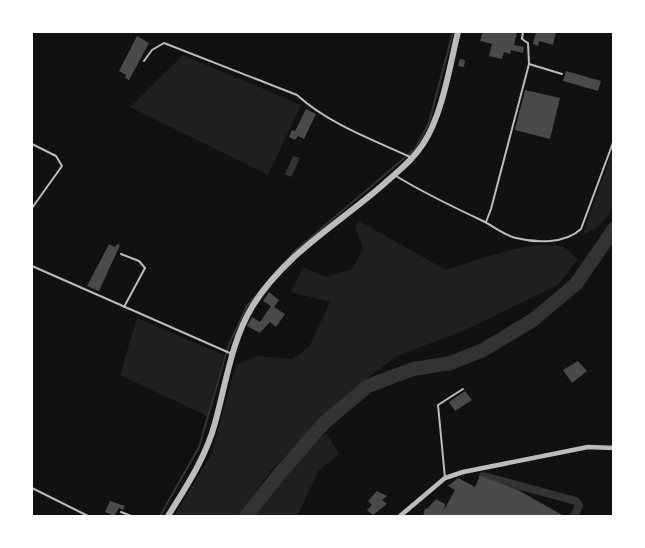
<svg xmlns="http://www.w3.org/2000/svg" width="645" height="548" font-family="'Sofia Sans Condensed',sans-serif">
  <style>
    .green { fill: #202020 }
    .water { fill: #333 }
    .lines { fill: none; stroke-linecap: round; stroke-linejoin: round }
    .stream { stroke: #333; stroke-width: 2 }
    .canal { stroke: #333; stroke-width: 8 }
    .river { stroke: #333; stroke-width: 14 }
    .building { fill: #4a4a4a }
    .service { stroke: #bcbcbc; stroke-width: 2 }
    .minor { stroke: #bcbcbc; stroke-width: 4.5 }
    .tertiary { stroke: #bcbcbc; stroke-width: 6 }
  </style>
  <rect width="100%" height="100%" fill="#111"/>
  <!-- green -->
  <g class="green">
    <polygon points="183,55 301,105 268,175 130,107"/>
    <path d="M613,149c1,34 10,72 -30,85z"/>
    <path d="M359,221l87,49c29,-9 87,-32 117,-23 5,2 10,9 15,12l-20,26 -93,45 -70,27 -31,24 -93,89 -31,46h-66l37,-61 25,-90 21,-9 35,3 17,-12 21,-45 -39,-10 12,-25 22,10 27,-8 11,-20 -8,-23z"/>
    <polygon points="137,318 224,355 207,416 120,375"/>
    <polygon points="326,433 339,454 319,470 297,516 255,516 280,479"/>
  </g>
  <!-- water -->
  <polygon class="water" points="293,156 300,158 291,177 285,174"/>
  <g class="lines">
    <!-- stream -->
    <polyline class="stream" points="160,516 199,447 228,347 247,306 295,251 415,149 429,123 453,32"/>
    <!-- canal -->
    <polyline class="canal" points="483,476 576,501 579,506 574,516"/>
    <!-- river -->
    <polyline class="river" points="246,516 281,472 325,422 368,386 413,369 451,363 483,350 533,320 576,284 614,229"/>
  </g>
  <!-- building -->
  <g class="building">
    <polygon points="483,32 517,32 514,45 524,47 523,53 511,50 510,54 504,52 502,59 489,56 492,44 480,41"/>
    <polygon points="536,32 556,32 553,45 539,41 538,46 533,44"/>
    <polygon points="137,36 149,43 129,80 125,78 126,75 119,71"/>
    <polygon points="460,59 465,60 464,67 458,66"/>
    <polygon points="566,71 601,81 598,91 563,81"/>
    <polygon points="525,90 560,98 550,139 515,130"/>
    <polygon points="306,109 316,114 304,139 298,136 295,140 289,137 292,130 295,131"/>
    <polygon points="109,244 115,247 117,244 120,245 99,291 87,286"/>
    <polygon points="269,292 279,300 274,307 285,314 276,327 270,322 260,333 247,326 252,317 260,322 271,306 263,301"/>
    <polygon points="578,361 587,371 572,383 563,370"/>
    <polygon points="465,391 472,400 455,411 449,402"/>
    <polygon points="480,476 518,490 564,516 423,516 425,508 427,509 436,499 445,504 444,510 455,490 448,486 458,478 475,487"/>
    <polygon points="377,491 387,496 382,500 387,504 373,515 367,510 372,505 368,501"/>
    <polygon points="110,501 125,506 123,510 119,508 114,516 105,512"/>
  </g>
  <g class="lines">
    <!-- service -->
    <g class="service">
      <path d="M144,61l8,-11 12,-7 133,52c32,29 74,44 113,62"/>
      <polyline points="529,64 562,74"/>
      <polyline points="32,144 56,156 62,166 32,208"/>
      <path d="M396,176c28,17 57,31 87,45 10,5 21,14 33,17 20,5 49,6 65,-9l33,-89"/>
      <polyline points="486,222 491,209 529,64 528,43 522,39 523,32"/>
      <polyline points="121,254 139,261 145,268 124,307"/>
      <polyline points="32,266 232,354"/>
      <polyline points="445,478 438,405 463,389"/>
      <polyline points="32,488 88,516"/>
      <polyline points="121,512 131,516"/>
    </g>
    <!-- minor -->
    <polyline class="minor" points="400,516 445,478 463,472 588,447 614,448"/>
    <!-- tertiary -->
    <path class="tertiary" d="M168,516c18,-29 38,-59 47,-93 11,-39 16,-81 37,-116 32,-53 88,-84 133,-124 13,-12 28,-23 38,-39 19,-28 27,-79 35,-112"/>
  </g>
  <!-- border -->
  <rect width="645" height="548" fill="none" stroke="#ffffff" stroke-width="66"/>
</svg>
